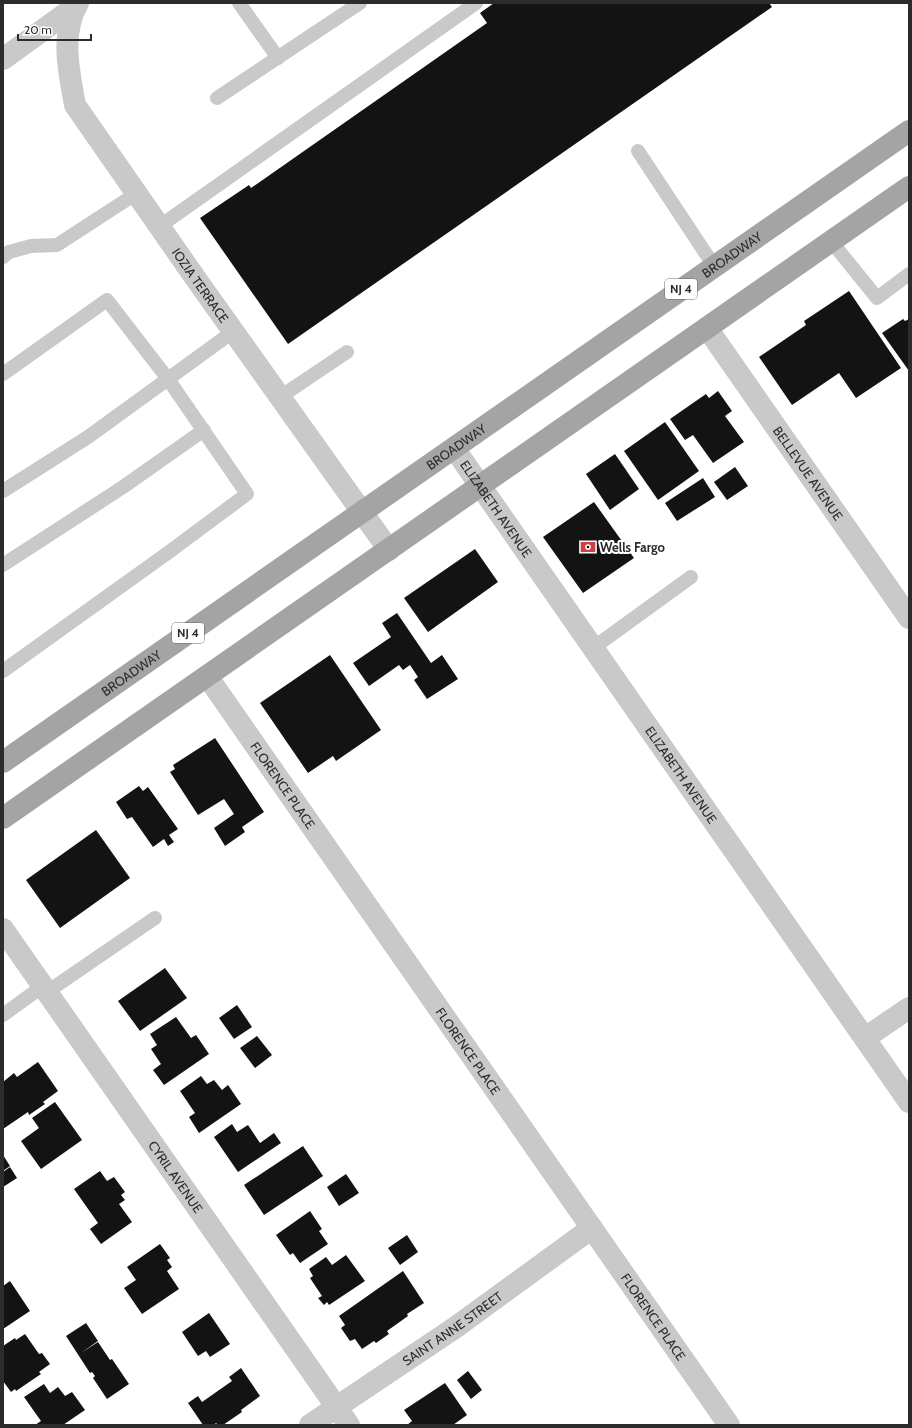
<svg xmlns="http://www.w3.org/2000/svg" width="912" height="1428" font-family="Cabin,sans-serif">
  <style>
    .building { fill: #131313 }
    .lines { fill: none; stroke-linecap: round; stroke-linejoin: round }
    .lane { stroke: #c9c9c9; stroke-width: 14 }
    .street { stroke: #c9c9c9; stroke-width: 22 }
    .primary { stroke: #a4a4a4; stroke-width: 22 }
    .labels { text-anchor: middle; stroke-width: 4; stroke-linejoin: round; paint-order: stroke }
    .shield { fill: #fff; stroke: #6b6b6b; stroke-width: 1 }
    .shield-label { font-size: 12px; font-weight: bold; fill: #2c2c2c }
    .street-label { font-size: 13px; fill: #2c2c2c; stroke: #fff }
    .poi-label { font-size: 13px; font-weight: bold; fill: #2c2c2c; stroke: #fff; text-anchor: start }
  </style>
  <rect width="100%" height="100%" fill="#fff"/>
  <!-- building -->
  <g class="building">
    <polygon points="494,3 769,3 772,7 288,344 200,218 249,185 251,188 487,23 480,13"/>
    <polygon points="849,291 901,368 856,398 839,373 792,405 759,357 806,325 804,321"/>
    <polygon points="903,319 905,321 909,319 909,371 882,333"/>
    <polygon points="718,391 732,411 725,416 744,442 713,463 693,435 685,440 670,419 706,394 709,398"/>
    <polygon points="665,422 699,471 658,500 624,451"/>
    <polygon points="615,454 639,489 610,510 586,474"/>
    <polygon points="735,467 748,486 727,500 714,482"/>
    <polygon points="703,478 715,497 677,521 665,503"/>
    <polygon points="594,502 634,558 583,593 543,537"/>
    <polygon points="475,549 498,582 428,632 404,598"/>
    <polygon points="397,613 431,663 442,655 458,679 427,699 414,680 418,677 410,665 403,670 399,665 369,686 353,663 391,637 382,623"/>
    <polygon points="330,655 381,730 336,761 333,756 308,773 260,703"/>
    <polygon points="215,738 264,812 242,827 245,832 225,846 214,828 234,814 224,799 198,815 170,772 175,769 173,765"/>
    <polygon points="139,786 143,791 148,787 178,829 169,835 174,842 168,846 164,839 153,847 132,817 127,819 116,802"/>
    <polygon points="96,830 130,878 60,928 26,880"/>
    <polygon points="165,968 187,998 140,1031 118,1001"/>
    <polygon points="237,1005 252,1027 234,1039 219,1018"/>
    <polygon points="176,1017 191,1038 196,1035 209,1054 164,1085 153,1070 161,1064 151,1049 157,1045 150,1034"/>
    <polygon points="257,1036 272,1055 255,1068 240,1048"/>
    <polygon points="38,1062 58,1091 43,1102 45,1104 29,1115 28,1112 3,1129 3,1082 14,1073 17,1077"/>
    <polygon points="201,1076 207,1084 214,1080 222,1090 228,1085 241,1104 199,1133 189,1117 195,1113 180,1091"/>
    <polygon points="55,1102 82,1140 41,1169 21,1141 39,1128 32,1118"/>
    <polygon points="232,1124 237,1132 248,1125 260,1143 274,1133 281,1143 238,1172 214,1137"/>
    <polygon points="303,1146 323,1176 264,1215 244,1185"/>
    <polygon points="3,1155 10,1166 3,1171"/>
    <polygon points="10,1167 17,1178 3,1187 3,1172"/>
    <polygon points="100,1171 107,1181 114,1177 125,1192 121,1195 125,1200 119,1204 132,1222 101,1244 90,1229 98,1223 74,1189"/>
    <polygon points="346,1174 359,1193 339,1206 327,1187"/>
    <polygon points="310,1211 322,1229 319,1231 328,1244 300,1263 293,1253 290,1255 276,1235"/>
    <polygon points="407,1235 418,1252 400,1265 388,1248"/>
    <polygon points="160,1244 170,1258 167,1260 172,1267 167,1271 179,1289 142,1314 124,1288 136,1280 127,1267"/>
    <polygon points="346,1255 365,1281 329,1305 327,1302 324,1305 318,1298 322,1296 310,1278 313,1276 309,1269 326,1257 332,1265"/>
    <polygon points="403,1271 424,1303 407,1314 408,1316 387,1331 389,1334 376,1343 374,1341 362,1349 355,1339 350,1341 341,1328 345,1325 339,1316"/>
    <polygon points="10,1281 30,1311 3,1329 3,1286"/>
    <polygon points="209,1313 230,1344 210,1357 206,1351 198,1356 182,1332"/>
    <polygon points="86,1323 98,1341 81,1353 98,1342 110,1360 112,1359 129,1384 107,1399 93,1378 95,1376 92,1372 90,1373 66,1336"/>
    <polygon points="25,1334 39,1354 42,1353 50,1364 39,1372 41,1374 16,1391 15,1389 11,1392 3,1381 3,1346 15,1338 16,1340"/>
    <polygon points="241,1368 260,1396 241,1410 242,1412 223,1425 218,1425 216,1423 214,1425 203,1425 188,1403 198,1396 202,1402 232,1381 229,1377"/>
    <polygon points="468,1371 482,1390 471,1399 457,1380"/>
    <polygon points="445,1383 467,1415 453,1425 407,1425 412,1421 404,1410"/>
    <polygon points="44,1384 50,1393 58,1387 65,1396 72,1392 85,1410 63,1425 35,1425 41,1421 24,1397"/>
  </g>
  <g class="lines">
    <!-- lane -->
    <g class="lane">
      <polyline points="239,3 278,58"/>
      <polyline points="217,98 360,3"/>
      <polyline points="638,151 714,266"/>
      <polyline points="160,226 476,3"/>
      <polyline points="831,241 877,298 909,274"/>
      <polyline points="3,257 9,252 31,246 57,245 137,193"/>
      <polyline points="3,374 107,300 168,379 247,494 169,552 3,671"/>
      <polyline points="280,397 347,352"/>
      <polyline points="3,491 88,437 234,331"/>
      <polyline points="3,565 123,487 204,430"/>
      <polyline points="593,648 691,577"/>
      <polyline points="47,992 155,918"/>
      <polyline points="3,1015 43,986"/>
    </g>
    <!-- street -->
    <g class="street">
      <path id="s1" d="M78,3c-18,31 -9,69 -3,102l121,174 193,271"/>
      <polyline points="3,59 76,6"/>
      <path id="s2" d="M707,328l202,290"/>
      <path id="s3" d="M454,448l455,654"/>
      <path id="s4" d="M207,676l522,749"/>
      <path id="s5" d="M3,929l346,496"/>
      <polyline points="865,1038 909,1008"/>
      <path id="s6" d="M310,1425l146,-98 136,-99"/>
    </g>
    <!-- primary -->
    <g class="primary">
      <path id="s7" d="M3,762l906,-631"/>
      <polyline points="3,818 909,187"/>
    </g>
  </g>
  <!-- icons -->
  <defs>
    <symbol id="bank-bare" viewBox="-9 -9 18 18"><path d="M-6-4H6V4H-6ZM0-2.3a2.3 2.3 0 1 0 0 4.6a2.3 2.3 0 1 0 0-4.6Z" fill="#cf4146" stroke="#fff" stroke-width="2.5" paint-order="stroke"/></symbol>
  </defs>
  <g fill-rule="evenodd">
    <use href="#bank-bare" x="577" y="536" width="22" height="22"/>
  </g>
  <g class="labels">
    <!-- shield labels -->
    <g class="shield">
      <rect x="665" y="279" width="32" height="20" rx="3"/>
      <rect x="172" y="623" width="32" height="20" rx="3"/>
    </g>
    <g class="shield-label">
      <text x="681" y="293">NJ 4</text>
      <text x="188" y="637">NJ 4</text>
    </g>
    <!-- street labels -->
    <g class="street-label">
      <text dy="5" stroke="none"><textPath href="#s7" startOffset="888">BROADWAY</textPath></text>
      <text dy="5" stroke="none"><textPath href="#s1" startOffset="324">IOZIA TERRACE</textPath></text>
      <text dy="5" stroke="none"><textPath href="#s7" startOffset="552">BROADWAY</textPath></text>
      <text dy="5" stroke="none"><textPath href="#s2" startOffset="177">BELLEVUE AVENUE</textPath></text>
      <text dy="5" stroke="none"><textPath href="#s3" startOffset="74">ELIZABETH AVENUE</textPath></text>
      <text dy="5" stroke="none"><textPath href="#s7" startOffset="156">BROADWAY</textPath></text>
      <text dy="5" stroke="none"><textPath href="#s3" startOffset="398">ELIZABETH AVENUE</textPath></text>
      <text dy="5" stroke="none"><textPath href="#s4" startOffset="133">FLORENCE PLACE</textPath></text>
      <text dy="5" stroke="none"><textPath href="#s4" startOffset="457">FLORENCE PLACE</textPath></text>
      <text dy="5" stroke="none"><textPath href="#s5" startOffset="302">CYRIL AVENUE</textPath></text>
      <text dy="5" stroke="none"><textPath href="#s4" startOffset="781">FLORENCE PLACE</textPath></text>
      <text dy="5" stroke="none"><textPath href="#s6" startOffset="172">SAINT ANNE STREET</textPath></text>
    </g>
    <!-- poi labels -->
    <g class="poi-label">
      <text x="600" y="552">Wells Fargo</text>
    </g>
  </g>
  <!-- border -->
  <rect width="912" height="1428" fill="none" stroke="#2c2c2c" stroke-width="8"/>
  <!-- scale -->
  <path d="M18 34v6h73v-6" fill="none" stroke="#2c2c2c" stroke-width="2"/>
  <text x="24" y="34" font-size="12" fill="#2c2c2c" stroke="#ffffff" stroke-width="3" paint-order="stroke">20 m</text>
</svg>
